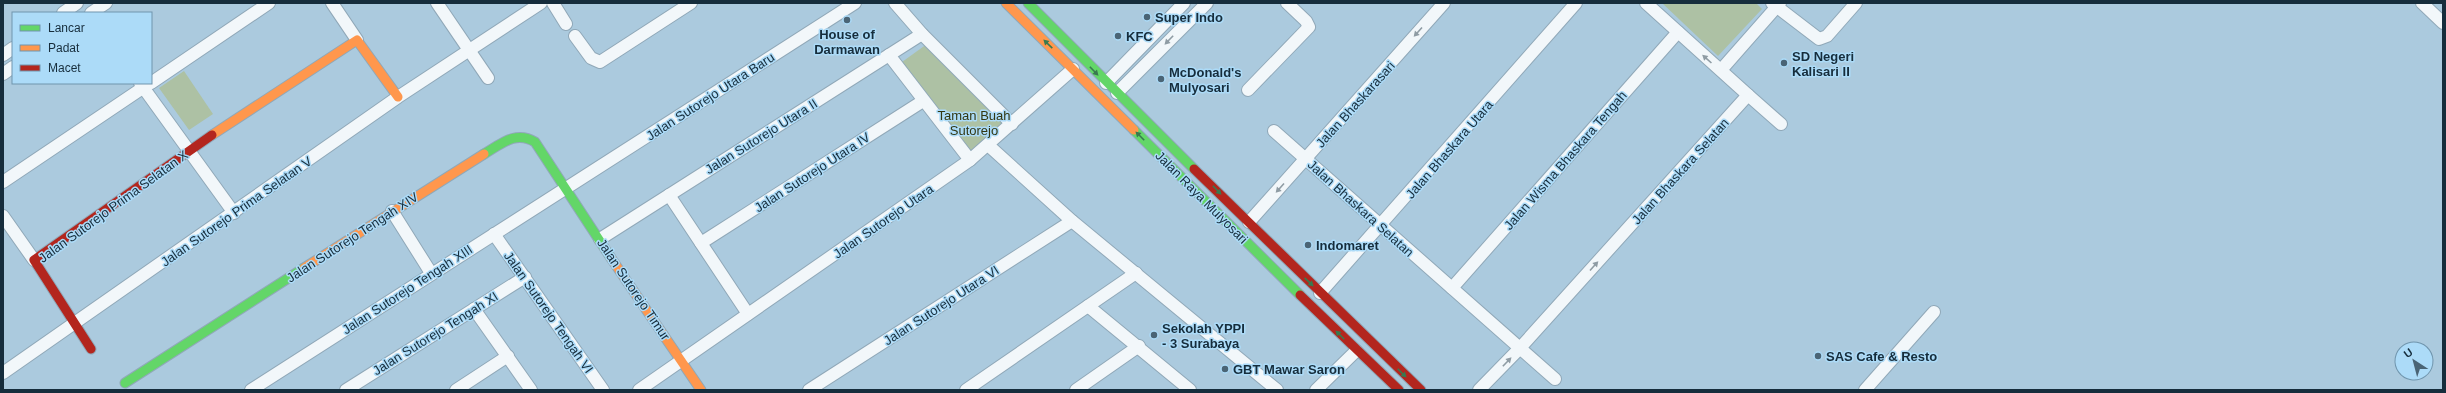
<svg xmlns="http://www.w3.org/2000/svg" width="2446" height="393" font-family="Helvetica,sans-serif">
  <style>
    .green { fill: #adc1a4 }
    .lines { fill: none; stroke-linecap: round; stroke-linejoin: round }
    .street-casing { stroke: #90a8b8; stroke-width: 14 }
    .fast-casing { stroke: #90a8b8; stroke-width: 11 }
    .slow-casing { stroke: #90a8b8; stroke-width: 11 }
    .jam-casing { stroke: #90a8b8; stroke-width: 11 }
    .street { stroke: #f2f7fa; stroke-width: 12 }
    .fast { stroke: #63d668; stroke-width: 9 }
    .slow { stroke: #ff974d; stroke-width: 9 }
    .jam { stroke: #b3261e; stroke-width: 9 }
    .oneway { fill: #8f9ca4 }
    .oneway2 { fill: #397950 }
    .poi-dot { fill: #4a6475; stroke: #acdbf8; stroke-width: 1.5 }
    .labels { text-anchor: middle; stroke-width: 3; stroke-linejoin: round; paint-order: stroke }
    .poi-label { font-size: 13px; font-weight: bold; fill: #162d3c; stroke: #acdbf8; text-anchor: start }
    .street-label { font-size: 13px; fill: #162d3c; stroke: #acdbf8 }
    .park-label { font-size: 13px; fill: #323712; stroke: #acdbf8 }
  </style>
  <rect width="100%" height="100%" fill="#abcade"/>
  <!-- green -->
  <g class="green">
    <polygon points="1662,3 1756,3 1762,9 1718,56"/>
    <polygon points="927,44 1006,124 971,156 902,62"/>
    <polygon points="184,71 213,114 189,130 159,88"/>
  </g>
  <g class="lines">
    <defs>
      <g id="street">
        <polyline points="332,3 357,40"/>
        <polyline points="437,3 488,78"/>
        <polyline points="553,3 566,24"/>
        <polyline points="895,3 922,34 1012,124"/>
        <polyline points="1772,3 1819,39 1827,36 1856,3"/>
        <polyline points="2422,3 2443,23"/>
        <polyline points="63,13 77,3"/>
        <polyline points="91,13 106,3"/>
        <polyline points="575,36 591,58 600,62 691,3"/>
        <polyline points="3,55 13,48"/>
        <polyline points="889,55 970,160"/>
        <polyline points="1721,70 1780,3"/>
        <polyline points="3,74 13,67"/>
        <polyline points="140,83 234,213"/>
        <polyline points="151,83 269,3"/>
        <polyline points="1106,83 1184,3"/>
        <polyline points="1248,90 1309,27 1306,21 1287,3"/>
        <polyline points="1117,93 1207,3"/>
        <polyline points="1748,95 1781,124"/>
        <polyline points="1274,131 1555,379"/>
        <polyline points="988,145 1072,221 1277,390"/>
        <polyline points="3,182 150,83"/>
        <polyline points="669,195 748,314"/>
        <polyline points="392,211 431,273"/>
        <polyline points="3,216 34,260"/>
        <polyline points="1249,222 1444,3"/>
        <polyline points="494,234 603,390"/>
        <polyline points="600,239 922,34"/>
        <polyline points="701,243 923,101"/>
        <polyline points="1452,288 1678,32"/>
        <polyline points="1320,293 1576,3"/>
        <polyline points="1088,306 1190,390"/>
        <polyline points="474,309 531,390"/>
        <polyline points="3,373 398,97 541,3"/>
        <polyline points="251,390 855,3"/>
        <polyline points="346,390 525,277"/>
        <polyline points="456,390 508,356"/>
        <polyline points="639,390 970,160 1073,69"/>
        <polyline points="809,390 1072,221"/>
        <polyline points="966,390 1136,273"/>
        <polyline points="1076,390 1139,346"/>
        <polyline points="1316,390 1356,351"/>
        <polyline points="1479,390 1520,348 1748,95 1646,3"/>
        <polyline points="1865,390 1934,312"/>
      </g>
      <g id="fast">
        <polyline points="1028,3 1194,169"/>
        <polyline points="1134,130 1300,295"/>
        <path d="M484,154c17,-10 32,-24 51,-12l76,116"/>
        <polyline points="125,383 304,268"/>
      </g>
      <g id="slow">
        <polyline points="1006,3 1134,130"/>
        <polyline points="212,135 357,40 398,97"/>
        <polyline points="611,258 701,390"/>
        <polyline points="304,268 484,154"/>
      </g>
      <g id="jam">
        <polyline points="1194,169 1421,390"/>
        <polyline points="1300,295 1399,390"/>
        <polyline points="91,349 34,260 212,135"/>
      </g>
    </defs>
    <!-- street casing -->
    <use href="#street" class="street-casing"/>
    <!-- fast casing -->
    <use href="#fast" class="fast-casing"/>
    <!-- slow casing -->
    <use href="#slow" class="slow-casing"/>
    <!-- jam casing -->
    <use href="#jam" class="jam-casing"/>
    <!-- street -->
    <use href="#street" class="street"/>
    <!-- fast -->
    <use href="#fast" class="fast"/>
    <!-- slow -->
    <use href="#slow" class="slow"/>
    <!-- jam -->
    <use href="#jam" class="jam"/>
  </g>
  <!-- one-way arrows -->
  <defs><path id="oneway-solid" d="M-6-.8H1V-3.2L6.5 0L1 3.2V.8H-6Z"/></defs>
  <g class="oneway">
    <use href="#oneway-solid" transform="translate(1418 32) rotate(132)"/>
    <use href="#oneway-solid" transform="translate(1169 40) rotate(134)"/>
    <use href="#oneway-solid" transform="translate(1707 59) rotate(-138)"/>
    <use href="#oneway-solid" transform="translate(1280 188) rotate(132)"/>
    <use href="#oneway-solid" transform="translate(1594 266) rotate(-48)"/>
    <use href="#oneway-solid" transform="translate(1507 362) rotate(-46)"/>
  </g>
  <g class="oneway2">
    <use href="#oneway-solid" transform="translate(1048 44) rotate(-136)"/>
    <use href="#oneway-solid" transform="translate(1094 71) rotate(46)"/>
    <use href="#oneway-solid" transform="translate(1140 136) rotate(-135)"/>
    <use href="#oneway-solid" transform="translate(1217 190) rotate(46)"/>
    <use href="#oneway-solid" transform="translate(1309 282) rotate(43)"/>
    <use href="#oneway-solid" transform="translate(1340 335) rotate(-135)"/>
    <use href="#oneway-solid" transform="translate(1402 373) rotate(45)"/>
  </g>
  <!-- markers -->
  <g class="poi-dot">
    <circle cx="1147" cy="17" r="4"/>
    <circle cx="847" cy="20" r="4"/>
    <circle cx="1118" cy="36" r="4"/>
    <circle cx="1784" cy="63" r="4"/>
    <circle cx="1161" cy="79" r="4"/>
    <circle cx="1308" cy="245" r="4"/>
    <circle cx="1154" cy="335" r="4"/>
    <circle cx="1818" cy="356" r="4"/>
    <circle cx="1225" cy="369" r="4"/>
  </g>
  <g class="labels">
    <!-- poi labels -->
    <g class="poi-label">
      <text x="1155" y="22">Super Indo</text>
      <text x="847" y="39" text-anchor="middle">House of<tspan x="847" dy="15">Darmawan</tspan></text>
      <text x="1126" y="41">KFC</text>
      <text x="1792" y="61">SD Negeri<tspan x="1792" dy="15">Kalisari II</tspan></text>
      <text x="1169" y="77">McDonald's<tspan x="1169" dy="15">Mulyosari</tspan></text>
      <text x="1316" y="250">Indomaret</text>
      <text x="1162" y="333">Sekolah YPPI<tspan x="1162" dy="15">- 3 Surabaya</tspan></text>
      <text x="1826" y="361">SAS Cafe &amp; Resto</text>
      <text x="1233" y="374">GBT Mawar Saron</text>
    </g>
    <!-- street labels -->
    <g class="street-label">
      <text transform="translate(710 96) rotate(-33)" y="5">Jalan Sutorejo Utara Baru</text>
      <text transform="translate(1355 104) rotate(-48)" y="5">Jalan Bhaskarasari</text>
      <text transform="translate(761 136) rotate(-32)" y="5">Jalan Sutorejo Utara II</text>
      <text transform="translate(1449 149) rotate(-49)" y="5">Jalan Bhaskara Utara</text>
      <text transform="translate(1565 160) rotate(-49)" y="5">Jalan Wisma Bhaskara Tengah</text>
      <text transform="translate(1680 171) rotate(-48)" y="5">Jalan Bhaskara Selatan</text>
      <text transform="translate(812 172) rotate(-33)" y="5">Jalan Sutorejo Utara IV</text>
      <text transform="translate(1202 197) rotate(45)" y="5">Jalan Raya Mulyosari</text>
      <text transform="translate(113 206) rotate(-36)" y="5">Jalan Sutorejo Prima Selatan X</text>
      <text transform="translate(1361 208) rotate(42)" y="5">Jalan Bhaskara Selatan</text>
      <text transform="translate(236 211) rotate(-35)" y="5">Jalan Sutorejo Prima Selatan V</text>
      <text transform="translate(883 221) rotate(-35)" y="5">Jalan Sutorejo Utara</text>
      <text transform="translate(352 237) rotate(-33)" y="5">Jalan Sutorejo Tengah XIV</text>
      <text transform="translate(407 289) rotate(-33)" y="5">Jalan Sutorejo Tengah XIII</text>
      <text transform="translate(634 289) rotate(56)" y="5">Jalan Sutorejo Timur</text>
      <text transform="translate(941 305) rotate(-33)" y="5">Jalan Sutorejo Utara VI</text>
      <text transform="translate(549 312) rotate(55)" y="5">Jalan Sutorejo Tengah VI</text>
      <text transform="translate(435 333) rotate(-32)" y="5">Jalan Sutorejo Tengah XI</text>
    </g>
    <!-- park labels -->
    <g class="park-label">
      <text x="974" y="120">Taman Buah<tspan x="974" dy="15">Sutorejo</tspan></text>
    </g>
  </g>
  <!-- border -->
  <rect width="2446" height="393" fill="none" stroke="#162d3c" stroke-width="8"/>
  <!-- legend -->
  <rect x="12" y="12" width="140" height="72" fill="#acdbf8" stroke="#7095ad"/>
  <rect x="20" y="25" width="20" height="6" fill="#63d668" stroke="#7095ad"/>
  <text x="48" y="32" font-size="12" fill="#162d3c">Lancar</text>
  <rect x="20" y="45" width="20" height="6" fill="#ff974d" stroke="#7095ad"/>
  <text x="48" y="52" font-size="12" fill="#162d3c">Padat</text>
  <rect x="20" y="65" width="20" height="6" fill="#b3261e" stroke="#7095ad"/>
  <text x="48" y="72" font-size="12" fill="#162d3c">Macet</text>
  <!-- north arrow -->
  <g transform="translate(2414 361) rotate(324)"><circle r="19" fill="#acdbf8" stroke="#7095ad"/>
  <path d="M0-3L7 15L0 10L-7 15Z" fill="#4a6475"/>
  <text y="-6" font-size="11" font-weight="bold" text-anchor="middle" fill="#162d3c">U</text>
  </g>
</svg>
